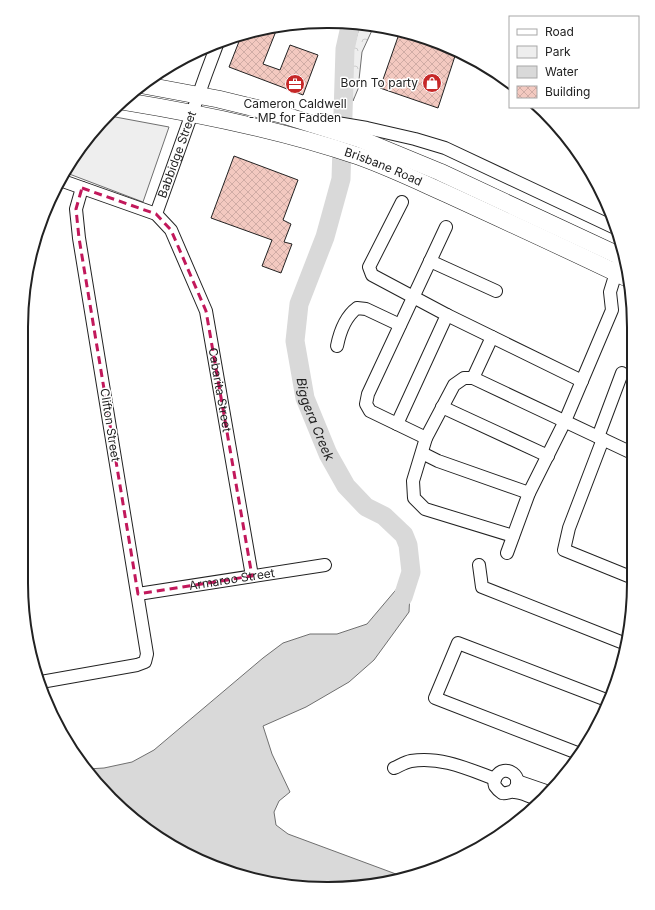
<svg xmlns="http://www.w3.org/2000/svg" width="655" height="910" font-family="Inter,sans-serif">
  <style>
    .forest { fill: url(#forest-crowns); stroke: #6f6f6f }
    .park { fill: #eee; stroke: #6f6f6f }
    .water { fill: #d9d9d9; stroke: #6f6f6f }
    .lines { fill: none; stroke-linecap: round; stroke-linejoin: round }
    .river { stroke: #d9d9d9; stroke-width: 19 }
    .building { fill: url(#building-cross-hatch); stroke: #222 }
    .minor-casing { stroke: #222; stroke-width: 14 }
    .highway-casing { stroke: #222; stroke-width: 18 }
    .minor { stroke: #fff; stroke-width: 12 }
    .highway { stroke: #fff; stroke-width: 17 }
    .marked { fill: none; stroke: #c2185b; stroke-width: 3; stroke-dasharray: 8 5; stroke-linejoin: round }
    .labels { text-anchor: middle; stroke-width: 3; stroke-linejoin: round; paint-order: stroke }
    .poi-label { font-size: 12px; fill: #222; stroke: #fff; text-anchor: end }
    .street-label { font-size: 12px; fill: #222; stroke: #fff }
    .water-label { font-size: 13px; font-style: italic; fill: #222; stroke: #fff }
    .rim { fill: none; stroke: #222; stroke-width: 2 }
  </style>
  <defs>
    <pattern id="forest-crowns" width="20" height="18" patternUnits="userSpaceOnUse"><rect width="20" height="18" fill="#eee"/><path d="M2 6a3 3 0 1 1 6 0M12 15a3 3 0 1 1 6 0" fill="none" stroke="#ccc"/></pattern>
    <pattern id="building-cross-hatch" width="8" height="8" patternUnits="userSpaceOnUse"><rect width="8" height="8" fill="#f3c9c0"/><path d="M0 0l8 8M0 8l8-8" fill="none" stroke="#d0aca5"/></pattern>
  </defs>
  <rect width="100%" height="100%" fill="#fff"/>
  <!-- forest -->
  <polygon class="forest" points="360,24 374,26 362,52 358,89 353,101 349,64"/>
  <!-- park -->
  <polygon class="park" points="110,116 169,127 143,202 64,172"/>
  <!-- water -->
  <polygon class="water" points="411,572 409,612 374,660 349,682 306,707 263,726 272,754 290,792 279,801 274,812 276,825 288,834 404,877 367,886 268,883 192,857 126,813 87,769 104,768 132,762 154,750 263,658 283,643 310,634 337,634 367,624"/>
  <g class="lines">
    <!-- river -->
    <path class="river" id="s1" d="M351,22l-6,27 -4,130 -16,58 -26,67 -4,37 10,57 23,56 18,32 20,21 18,9 20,19 4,10 3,27 -8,25"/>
  </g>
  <!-- building -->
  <g class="building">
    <polygon points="278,26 263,64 280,70 290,45 318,55 303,95 229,67 242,34"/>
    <polygon points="399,34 456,53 438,108 380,88"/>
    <polygon points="234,156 298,180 283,220 291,224 284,242 292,244 281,273 262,266 272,240 211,218"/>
    <polygon points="600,188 604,196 597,193"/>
  </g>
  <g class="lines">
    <defs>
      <g id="minor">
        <polyline points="319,120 367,128 415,139 445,148 613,227"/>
        <path id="s2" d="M60,180l96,34 15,16 35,81 46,265"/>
        <path id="s3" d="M156,214l50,-140 12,-32"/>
        <polyline points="430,261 496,291"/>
        <polyline points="447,315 582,381"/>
        <path d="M337,346c3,-15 8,-29 20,-38l9,1 34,16"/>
        <polyline points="473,378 492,337"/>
        <polyline points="442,407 548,456"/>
        <polyline points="397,424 447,315 372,275 369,267 402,202"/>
        <polyline points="598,437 622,373"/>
        <polyline points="426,438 370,411 366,404 368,394 446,227"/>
        <polyline points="603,439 569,528 564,550 633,578"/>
        <polyline points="422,453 438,461 529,493"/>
        <polyline points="513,536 425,509 414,498 413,481 426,438 454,385 464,378 473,378 632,453"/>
        <polyline points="507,553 529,493 565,421 612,310 610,292 618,266"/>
        <polyline points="479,565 482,587 626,644"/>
        <path id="s4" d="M138,594l187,-29"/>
        <polyline points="41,682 137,665 145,662 147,654 79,238 76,209 82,188"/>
        <polyline points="580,754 435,698 458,643 609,701"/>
        <path d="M394,768c5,-2 11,-6 17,-7 29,-5 57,8 84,18"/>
        <polyline points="517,781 549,792"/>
        <path d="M513,791c14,-14 -9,-29 -17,-14 -2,3 -2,6 -1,9 2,3 4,5 7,7 5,1 8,-2 12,-1 7,0 20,6 27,9"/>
      </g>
      <g id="highway">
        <polyline points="143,85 218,99 280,114 360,139 440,172 622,257"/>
        <path id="s5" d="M122,101c80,13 160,29 236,55 31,11 60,25 89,38 61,28 122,56 182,85"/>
      </g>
    </defs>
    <!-- minor casing -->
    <use href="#minor" class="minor-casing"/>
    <!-- highway casing -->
    <use href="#highway" class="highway-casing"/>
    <!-- minor -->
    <use href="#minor" class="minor"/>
    <!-- highway -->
    <use href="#highway" class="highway"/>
  </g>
  <!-- marked area -->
  <path class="marked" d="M82,188l74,26 15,16 35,81 46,265 -114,18 -59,-356 -3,-29z"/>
  <!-- icons -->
  <defs>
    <symbol id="shop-disc" viewBox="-11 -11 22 22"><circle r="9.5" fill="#c62828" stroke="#fff"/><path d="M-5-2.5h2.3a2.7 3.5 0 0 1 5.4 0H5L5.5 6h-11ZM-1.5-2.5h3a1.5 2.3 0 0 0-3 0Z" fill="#fff"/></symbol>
    <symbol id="office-disc" viewBox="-11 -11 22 22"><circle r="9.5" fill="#c62828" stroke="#fff"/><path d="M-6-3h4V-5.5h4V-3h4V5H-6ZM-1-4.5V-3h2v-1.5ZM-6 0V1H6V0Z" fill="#fff"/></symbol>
  </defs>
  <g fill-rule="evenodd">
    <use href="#shop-disc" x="421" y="72" width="22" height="22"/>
    <use href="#office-disc" x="284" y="73" width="22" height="22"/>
  </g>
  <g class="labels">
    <!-- poi labels -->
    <g class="poi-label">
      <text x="418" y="87">Born To party</text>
      <text x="295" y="108" text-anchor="middle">Cameron Caldwell<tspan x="295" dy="14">- MP for Fadden</tspan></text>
    </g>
    <!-- street labels -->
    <g class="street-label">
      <text dy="4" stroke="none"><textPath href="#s3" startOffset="63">Babbidge Street</textPath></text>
      <text dy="4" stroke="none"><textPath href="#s5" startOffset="270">Brisbane Road</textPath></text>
      <text dy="4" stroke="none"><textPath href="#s2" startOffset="292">Cabarita Street</textPath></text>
      <text transform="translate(110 425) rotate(81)" y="4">Clifton Street</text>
      <text dy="4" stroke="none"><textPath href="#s4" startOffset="95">Armaroo Street</textPath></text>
    </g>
    <!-- water labels -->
    <g class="water-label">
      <text dy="5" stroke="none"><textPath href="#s1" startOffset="408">Biggera Creek</textPath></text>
    </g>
  </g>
  <!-- crop -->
  <path d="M0 0H655V910H0ZM327 28H328A299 299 0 0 1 627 327V583A299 299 0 0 1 328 882H327A299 299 0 0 1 28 583V327A299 299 0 0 1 327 28Z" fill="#fff" fill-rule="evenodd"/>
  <path class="rim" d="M327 28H328A299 299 0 0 1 627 327V583A299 299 0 0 1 328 882H327A299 299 0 0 1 28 583V327A299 299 0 0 1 327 28Z"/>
  <!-- legend -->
  <rect x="509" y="16" width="130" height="92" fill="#ffffff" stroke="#a7a7a7"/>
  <rect x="517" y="29" width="20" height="6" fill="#ffffff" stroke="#a7a7a7"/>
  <text x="545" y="36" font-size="12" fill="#222222">Road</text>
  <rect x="517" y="46" width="20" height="12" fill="#eeeeee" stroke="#a7a7a7"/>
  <text x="545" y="56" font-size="12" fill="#222222">Park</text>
  <rect x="517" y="66" width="20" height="12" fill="#d9d9d9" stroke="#a7a7a7"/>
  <text x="545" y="76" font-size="12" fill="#222222">Water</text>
  <rect x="517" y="86" width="20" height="12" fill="url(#building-cross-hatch)" stroke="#a7a7a7"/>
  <text x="545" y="96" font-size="12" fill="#222222">Building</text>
</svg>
